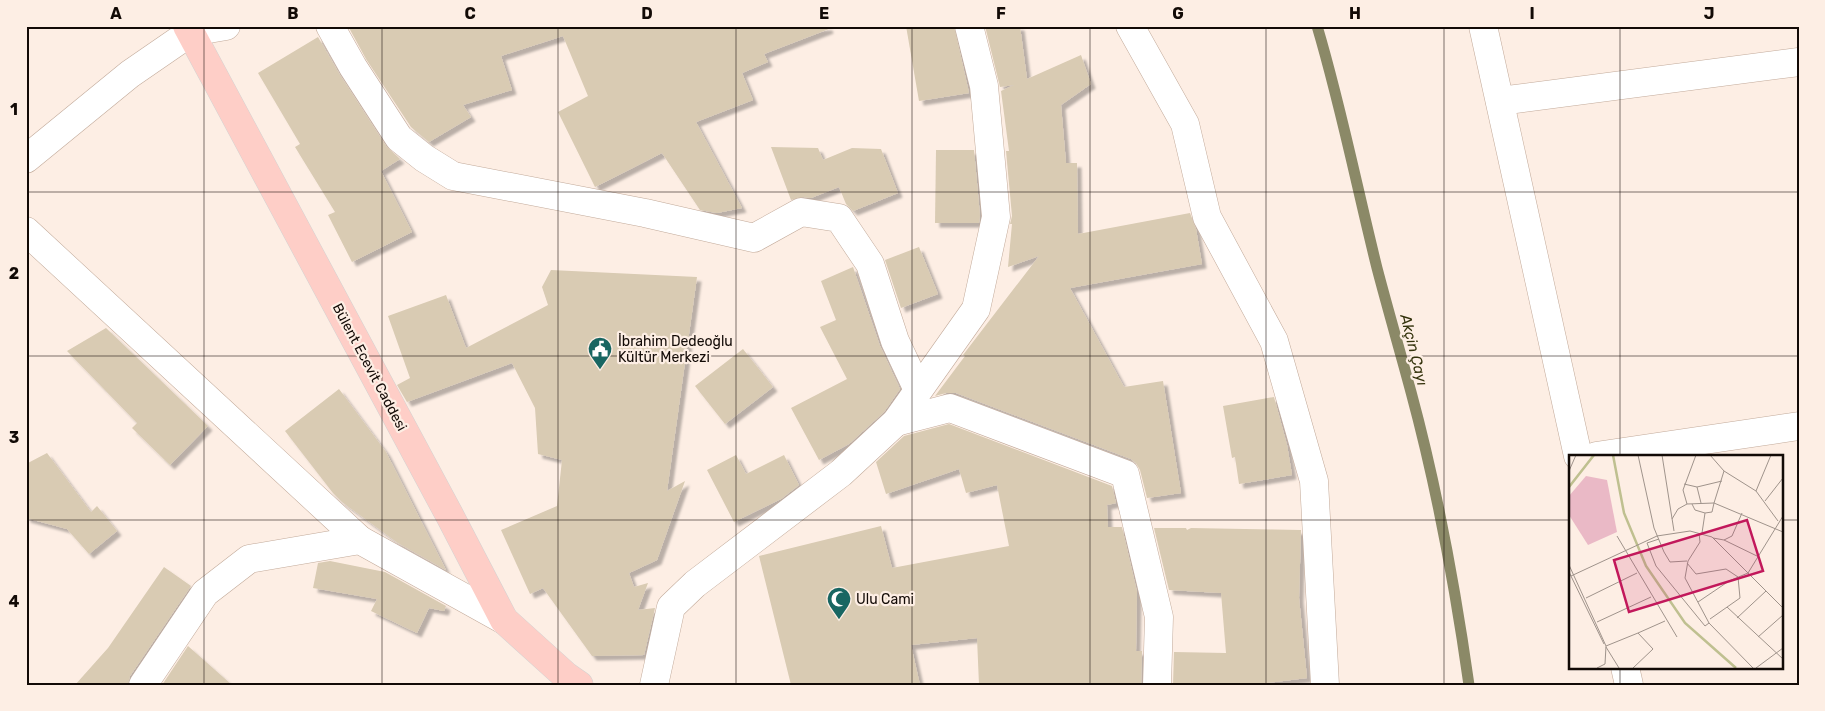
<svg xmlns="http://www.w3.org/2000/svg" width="1825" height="711" font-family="Rubik,sans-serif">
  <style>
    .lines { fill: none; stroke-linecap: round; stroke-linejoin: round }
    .stream { stroke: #8b8967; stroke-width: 11 }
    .building { fill: #d9cbb3; filter: url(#shadow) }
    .minor-casing { stroke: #c2aa9a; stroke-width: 29 }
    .major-casing { stroke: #d4d3d2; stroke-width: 29 }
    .minor { stroke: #fff; stroke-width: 28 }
    .major { stroke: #fecec7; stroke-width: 28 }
    .grid { fill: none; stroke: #120a06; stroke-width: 1; stroke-opacity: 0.55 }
    .labels { text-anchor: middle; stroke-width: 4.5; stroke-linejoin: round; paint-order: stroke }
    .poi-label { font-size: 14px; fill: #120a06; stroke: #fdeee4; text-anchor: start }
    .street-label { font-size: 14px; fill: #120a06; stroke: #fdeee4 }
    .water-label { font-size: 15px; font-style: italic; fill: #33320b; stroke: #fdeee4 }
    .inset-river { fill: none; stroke: #bfc090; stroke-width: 2.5 }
    .inset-road { fill: none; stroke: #9f938b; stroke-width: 1 }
    .view { fill: #c2185b; fill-opacity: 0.15; stroke: #c2185b; stroke-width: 2.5 }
    .inset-edge { fill: none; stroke: #120a06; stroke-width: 2.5 }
    .neatline { fill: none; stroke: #120a06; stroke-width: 2 }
    .grid-label { font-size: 16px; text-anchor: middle; font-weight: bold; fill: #120a06 }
  </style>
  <defs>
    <filter id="shadow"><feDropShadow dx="4.5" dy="4.5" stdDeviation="1" flood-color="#0004"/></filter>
  </defs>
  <rect width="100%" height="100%" fill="#fdeee4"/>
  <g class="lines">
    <!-- stream -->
    <path class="stream" d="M1317,26c24,80 40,162 60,242 11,42 23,83 34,124 26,96 44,194 58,293"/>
  </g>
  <!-- building -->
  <g class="building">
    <polygon points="348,26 828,26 829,29 764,54 768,62 742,73 753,100 696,122 742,208 717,213 700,210 662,153 595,187 558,112 588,96 563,36 501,56 512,90 463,105 471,117 429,142 411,127 366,59"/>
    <polygon points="906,26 954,26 969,93 919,101"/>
    <polygon points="985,26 1020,26 1027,79 1081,55 1091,84 1061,105 1066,163 1077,163 1078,234 1190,213 1196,229 1202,264 1070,288 1124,387 1163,381 1181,493 1147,498 1140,470 1136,463 1131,459 956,393 946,393 935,396 965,356 963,355 1039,256 1008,267 1012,224 1010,224 1012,216 1006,151 1009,151 1001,91 1014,85 1000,87"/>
    <polygon points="318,37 340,75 386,146 400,159 381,171 412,232 352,262 328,215 335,212 295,147 300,144 258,73"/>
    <polygon points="771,147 818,148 823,160 852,148 881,149 898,193 853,211 846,204 839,187 811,198 803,197 791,200"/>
    <polygon points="936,150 974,150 980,216 979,223 935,223"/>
    <polygon points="919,247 938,294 901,308 885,260"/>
    <polygon points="853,267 880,346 900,389 884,412 849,444 819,460 791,408 847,379 820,327 836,320 821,281"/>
    <polygon points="551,270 697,277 667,491 685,481 657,560 629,573 634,587 648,583 638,610 655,608 644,655 592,656 543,588 530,594 501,530 557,506 562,460 538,454 535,408 512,363 407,402 397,385 410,378 388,316 446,295 466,348 548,305 542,287"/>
    <polygon points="106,328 208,426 170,465 132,428 137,423 67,351"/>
    <polygon points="743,349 773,387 725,424 695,386"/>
    <polygon points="339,389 386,452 446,570 398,543 342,502 333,493 285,431"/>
    <polygon points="1274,397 1287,445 1292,475 1239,484 1235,457 1232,458 1223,406"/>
    <polygon points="949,424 1112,486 1116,503 1107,505 1108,527 1122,527 1137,592 1136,651 1142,651 1141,685 979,685 977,638 911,645 920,685 791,685 759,556 881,526 892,568 1009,546 997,485 966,493 959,469 886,494 876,462 904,436"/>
    <polygon points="47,453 91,512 97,506 117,531 89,554 67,529 26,518 26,464"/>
    <polygon points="736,455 746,474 784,455 799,485 781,499 734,522 707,470"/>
    <polygon points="1154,528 1186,528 1187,530 1191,528 1301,530 1299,598 1307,678 1250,685 1173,685 1174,652 1226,653 1221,593 1169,590"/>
    <polygon points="330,561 385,572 446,606 444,611 429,608 417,633 371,611 377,599 313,588 318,563"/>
    <polygon points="164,567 191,586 130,676 128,685 75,685 108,648"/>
    <polygon points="188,646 232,685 162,685"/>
  </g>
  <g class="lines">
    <defs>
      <g id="minor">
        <polyline points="330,26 353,67 399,138 424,158 453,176 645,213 754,238 801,212 839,218 870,264 895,341 918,390"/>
        <polyline points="1130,26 1185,124 1207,217 1274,341 1314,481 1325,685"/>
        <polyline points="1483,26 1578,456"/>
        <polyline points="1500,101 1799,62"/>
        <polyline points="26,159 130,74 191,32 226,26"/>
        <polyline points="26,231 360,540"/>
        <polyline points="896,422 950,408 1125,474 1159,617 1157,685"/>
        <polyline points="1596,456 1799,426"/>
        <polyline points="1625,667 1629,685"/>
        <polyline points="143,685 205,593 249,559 360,540 504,620"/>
        <polyline points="654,685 671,607 695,584 841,473 896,422 976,309 996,217 984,86 969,26"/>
      </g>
      <polyline id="major" points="187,26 451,518 504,620 566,676 579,685"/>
    </defs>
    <!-- minor casing -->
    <use href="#minor" class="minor-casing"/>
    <!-- major casing -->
    <use href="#major" class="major-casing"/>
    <!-- minor -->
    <use href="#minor" class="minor"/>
    <!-- major -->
    <use href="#major" class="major"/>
  </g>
  <!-- grid -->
  <path class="grid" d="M204,26v659M382,26v659M558,26v659M736,26v659M912,26v659M1090,26v659M1266,26v659M1444,26v659M1620,26v430M26,192h1773M26,356h1773M26,520h1544M1781,520h18M1620,667v18"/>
  <!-- icons -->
  <defs>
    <symbol id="civic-pin" viewBox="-11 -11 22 30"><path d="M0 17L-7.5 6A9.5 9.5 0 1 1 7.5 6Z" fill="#186662" stroke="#fdeee4"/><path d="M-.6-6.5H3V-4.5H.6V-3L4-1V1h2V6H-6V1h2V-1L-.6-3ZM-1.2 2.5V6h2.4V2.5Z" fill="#fff"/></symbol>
    <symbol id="mosque-pin" viewBox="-11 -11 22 30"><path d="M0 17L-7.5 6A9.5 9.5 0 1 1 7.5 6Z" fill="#186662" stroke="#fdeee4"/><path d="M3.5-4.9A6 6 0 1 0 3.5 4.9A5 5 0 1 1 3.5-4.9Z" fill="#fff"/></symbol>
  </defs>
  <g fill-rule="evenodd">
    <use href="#civic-pin" x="586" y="335" width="28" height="38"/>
    <use href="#mosque-pin" x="825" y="585" width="28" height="38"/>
  </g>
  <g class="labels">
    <!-- poi labels -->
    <g class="poi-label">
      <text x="618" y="346">İbrahim Dedeoğlu<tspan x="618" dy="16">Kültür Merkezi</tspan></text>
      <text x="856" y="604">Ulu Cami</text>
    </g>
    <!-- street labels -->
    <g class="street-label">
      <text transform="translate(370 367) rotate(62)" y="5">Bülent Ecevit Caddesi</text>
    </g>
    <!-- water labels -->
    <g class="water-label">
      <text transform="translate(1414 350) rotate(76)" y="5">Akçin Çayı</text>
    </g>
  </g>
  <!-- overview -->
  <g transform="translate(1569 455)">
    <rect width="214" height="214" fill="#fdeee4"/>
    <path d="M17,21l21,4 10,52 -29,13 -19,-30v-19z" fill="#eab9c6"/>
    <path class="inset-river" d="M44,0l11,58 22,53 39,57 51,45M0,32l25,-32"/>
    <path class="inset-road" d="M69,0l16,73 10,24 6,10 17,-1M93,0l12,76M141,0l14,16 32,20M202,0l-15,36 22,30M0,16l7,-16M115,29l13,3 25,-6M128,32l4,16M196,46l18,-23M118,49l-4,-14 13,-35M123,49l3,6 10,3M103,64l6,-10 9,-5 27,-1 10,-32M130,78l1,9 -12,19 -3,17 24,45 44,45M133,78l3,-20 7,-1 2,-9 69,29M48,81l60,101M144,83l11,2 8,-4 10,-23M90,84l-12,4 9,23 49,60 4,-3M155,85l35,17M118,108l9,11 30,-5 12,8 2,21 -30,21M0,110l37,81M0,117l35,72M2,121l86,-40 33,-5 22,6 71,71M17,143l51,-25M129,147l31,-21 19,-8 35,-57M158,152l56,52M168,163l29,-27M28,167l54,-25M69,178l27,-12M189,182l25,-22M37,191l32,-13 15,16 -20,19M37,192l13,21M28,213l8,-4 1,-18M187,213l27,-20"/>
    <path class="view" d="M178,65l16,51 -134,41 -15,-52z"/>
    <rect width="214" height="214" class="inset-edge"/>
  </g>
  <!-- border -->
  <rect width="1825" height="711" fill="none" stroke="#fdeee4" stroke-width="55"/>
  <rect x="28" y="28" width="1770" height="656" class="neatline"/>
  <g class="grid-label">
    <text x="116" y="19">A</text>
    <text x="293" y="19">B</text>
    <text x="470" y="19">C</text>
    <text x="647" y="19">D</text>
    <text x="824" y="19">E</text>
    <text x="1001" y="19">F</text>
    <text x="1178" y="19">G</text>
    <text x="1355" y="19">H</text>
    <text x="1532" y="19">I</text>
    <text x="1709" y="19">J</text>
    <text x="14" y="115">1</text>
    <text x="14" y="279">2</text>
    <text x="14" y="443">3</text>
    <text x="14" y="607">4</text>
  </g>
</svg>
